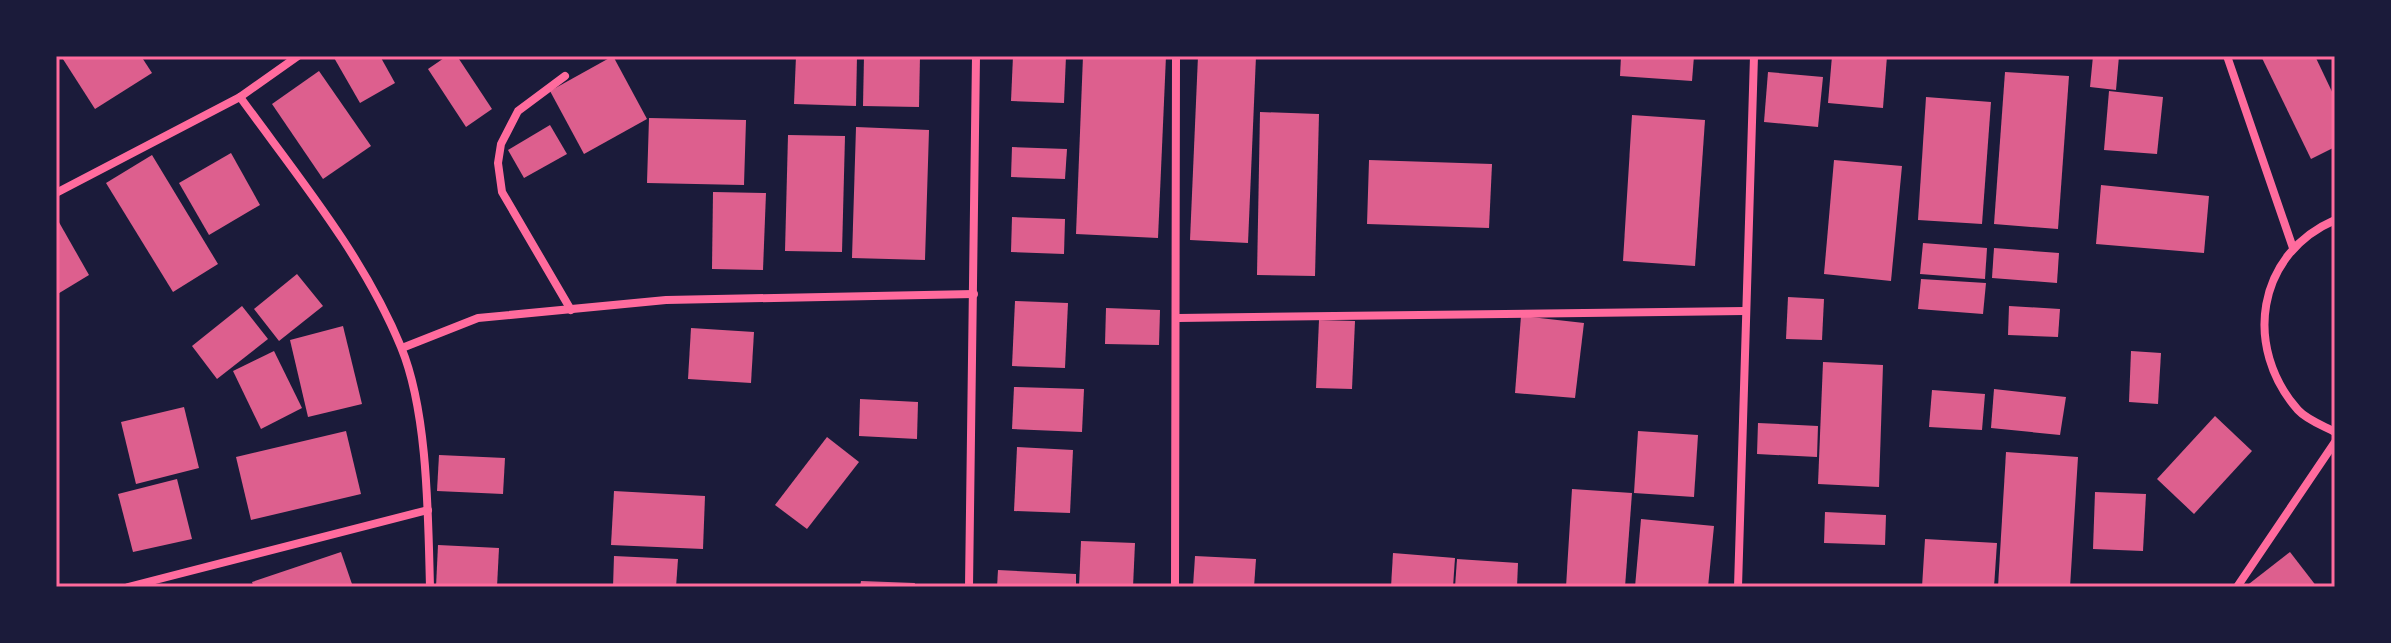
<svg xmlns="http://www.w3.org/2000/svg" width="2391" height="643" font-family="'Titillium Web',sans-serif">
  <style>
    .building { fill: #dd5f8e }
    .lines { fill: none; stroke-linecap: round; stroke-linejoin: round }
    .minor { stroke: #ff6b9d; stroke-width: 8 }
    .neatline { fill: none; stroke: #ff6b9d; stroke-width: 3 }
  </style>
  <rect width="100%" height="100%" fill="#1b1b3a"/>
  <!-- building -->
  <g class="building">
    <polygon points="61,56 141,56 152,73 95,109"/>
    <polygon points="333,56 380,56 395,83 360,103"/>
    <polygon points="447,56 457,56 492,109 466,127 428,69"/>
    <polygon points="613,56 647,119 584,154 550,91"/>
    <polygon points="796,56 857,56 856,106 794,104"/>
    <polygon points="864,56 920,56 919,107 863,106"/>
    <polygon points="1013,56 1066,56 1064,103 1011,101"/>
    <polygon points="1083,56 1166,56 1158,238 1076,234"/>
    <polygon points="1198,56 1256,56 1248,243 1190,240"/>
    <polygon points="1621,56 1694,56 1692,81 1620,76"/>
    <polygon points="1832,56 1887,56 1883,108 1828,103"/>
    <polygon points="2093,56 2119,56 2116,90 2090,87"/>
    <polygon points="2261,56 2315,56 2335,98 2335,147 2311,159"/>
    <polygon points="319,71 371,146 323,179 272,104"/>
    <polygon points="1768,72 1823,77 1818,127 1764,122"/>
    <polygon points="2005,72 2069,76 2058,229 1994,224"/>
    <polygon points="2109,91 2163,97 2157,154 2104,150"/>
    <polygon points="1926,97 1991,102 1982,224 1918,220"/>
    <polygon points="1260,112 1319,114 1315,276 1257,275"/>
    <polygon points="1632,115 1705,120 1695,266 1623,261"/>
    <polygon points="649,118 746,120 744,185 647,183"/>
    <polygon points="550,125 567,154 524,178 508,150"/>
    <polygon points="856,127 929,130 925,260 852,258"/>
    <polygon points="788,135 845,136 842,252 785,251"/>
    <polygon points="1012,147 1067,149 1065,179 1011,177"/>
    <polygon points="231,153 260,205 209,235 179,183"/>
    <polygon points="152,155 218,264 173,292 106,183"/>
    <polygon points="1369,160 1492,164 1489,228 1367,224"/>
    <polygon points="1834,160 1902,166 1891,281 1824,274"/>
    <polygon points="2101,185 2209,196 2204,253 2096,244"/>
    <polygon points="713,192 766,193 763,270 712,269"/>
    <polygon points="56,217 89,275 56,295"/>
    <polygon points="1012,217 1065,219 1064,254 1011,252"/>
    <polygon points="1923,243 1987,248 1985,279 1920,274"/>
    <polygon points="1994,248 2059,253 2057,283 1992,278"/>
    <polygon points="297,274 323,306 279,341 254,309"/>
    <polygon points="1921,279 1986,283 1983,314 1918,309"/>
    <polygon points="1788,297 1824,299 1822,340 1786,339"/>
    <polygon points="1015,301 1068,303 1065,368 1012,366"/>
    <polygon points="242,306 268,339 217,379 192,346"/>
    <polygon points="2009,306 2060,309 2058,337 2008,335"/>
    <polygon points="1106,308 1160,310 1159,345 1105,344"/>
    <polygon points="1521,316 1584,323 1575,398 1515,393"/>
    <polygon points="1319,320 1355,321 1352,389 1316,388"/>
    <polygon points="343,326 362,404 308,417 290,340"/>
    <polygon points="691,328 754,332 751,383 688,379"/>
    <polygon points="274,351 302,408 261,429 233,371"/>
    <polygon points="2131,351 2161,353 2158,404 2129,402"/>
    <polygon points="1823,362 1883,365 1879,487 1818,484"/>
    <polygon points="1014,387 1084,389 1082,432 1012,429"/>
    <polygon points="1994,389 2066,397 2060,435 1991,428"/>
    <polygon points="1932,390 1985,394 1982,430 1929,427"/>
    <polygon points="860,399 918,402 917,439 859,436"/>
    <polygon points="184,407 199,468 136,484 121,422"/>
    <polygon points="2215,416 2252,451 2194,514 2157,479"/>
    <polygon points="1758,423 1818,426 1817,457 1757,454"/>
    <polygon points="346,431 361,494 251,520 236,457"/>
    <polygon points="1638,431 1698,435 1694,497 1634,493"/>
    <polygon points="827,437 859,462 807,529 775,505"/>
    <polygon points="1017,447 1073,450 1070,513 1014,511"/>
    <polygon points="2006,452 2078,457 2070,587 1998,587"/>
    <polygon points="439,455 505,458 503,494 437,491"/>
    <polygon points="177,479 192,539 133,552 118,494"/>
    <polygon points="1572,489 1632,493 1625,587 1566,587"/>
    <polygon points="614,491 705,496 703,549 611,545"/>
    <polygon points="2095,492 2146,494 2143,551 2093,549"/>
    <polygon points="1825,512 1886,515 1885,545 1824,543"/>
    <polygon points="1641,519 1714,526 1708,587 1635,587"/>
    <polygon points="1925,539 1997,543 1994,587 1922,587"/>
    <polygon points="1081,541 1135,543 1133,587 1079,587"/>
    <polygon points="438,545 499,548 497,587 436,587"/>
    <polygon points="341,552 353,587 254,587 252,582"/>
    <polygon points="2290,552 2317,587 2245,587"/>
    <polygon points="1393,553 1455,558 1453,587 1391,587"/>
    <polygon points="614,556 678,559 676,587 613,587"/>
    <polygon points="1195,556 1256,559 1254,587 1193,587"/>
    <polygon points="1457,559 1518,563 1517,587 1455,587"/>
    <polygon points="998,570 1076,574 1076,587 997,587"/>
    <polygon points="861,581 915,583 914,587 860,587"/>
  </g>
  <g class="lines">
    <!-- minor -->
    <g class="minor">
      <polyline points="2227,56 2293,248"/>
      <polyline points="565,76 518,111 501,144 498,163 502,192 571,310"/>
      <path d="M240,97c58,80 123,158 161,250 27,65 27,169 29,240"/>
      <polyline points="56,193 240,97 298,56"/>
      <path d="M2335,220c-79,34 -92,128 -37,190 9,10 26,16 37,22"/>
      <polyline points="1178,318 1745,311"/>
      <polyline points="402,348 478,318 666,300 974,294"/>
      <polyline points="128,587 428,510"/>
      <polyline points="969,587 976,56"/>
      <polyline points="1175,587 1176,56"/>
      <polyline points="1738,587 1754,56"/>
      <polyline points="2237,587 2335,442"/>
    </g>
  </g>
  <!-- border -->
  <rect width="2391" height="643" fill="none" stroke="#1b1b3a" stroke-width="116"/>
  <rect x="58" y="58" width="2275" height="527" class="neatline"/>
</svg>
